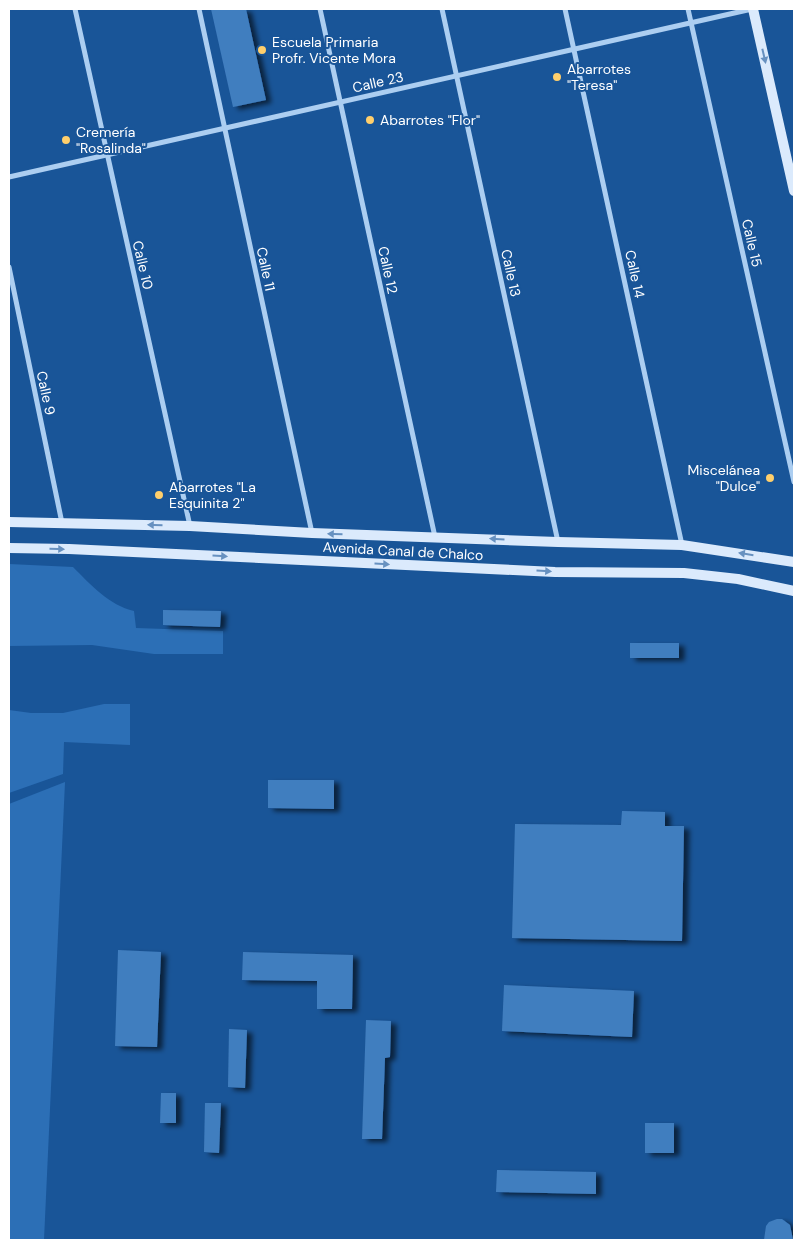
<svg xmlns="http://www.w3.org/2000/svg" width="803" height="1249" font-family="'DM Sans',sans-serif">
  <style>
    .green { fill: #2c6fb6 }
    .building { fill: #417ebf; filter: url(#shadow) }
    .lines { fill: none; stroke-linecap: round; stroke-linejoin: round }
    .street { stroke: #accef1; stroke-width: 5 }
    .secondary { stroke: #dbeafc; stroke-width: 10 }
    .oneway { fill: #6791c0 }
    .poi-dot { fill: #ffcf6c; stroke: #195598; stroke-width: 2 }
    .labels { text-anchor: middle; stroke-width: 4; stroke-linejoin: round; paint-order: stroke }
    .poi-label { font-size: 14px; fill: #fff; stroke: #195598; text-anchor: start }
    .street-label { font-size: 14px; fill: #fff; stroke: #195598 }
  </style>
  <defs>
    <filter id="shadow"><feDropShadow dx="5.5" dy="3" stdDeviation="2.5" flood-color="#0009"/></filter>
  </defs>
  <rect width="100%" height="100%" fill="#195598"/>
  <!-- green -->
  <g class="green">
    <path d="M9,564l64,3c18,18 36,38 61,44l2,17 87,3v23h-69l-62,-9 -83,1z"/>
    <polygon points="104,704 130,704 130,745 64,742 63,774 9,793 9,710 31,713 63,713"/>
    <polygon points="65,782 44,1240 9,1240 9,804"/>
  </g>
  <!-- building -->
  <g class="building">
    <polygon points="211,9 246,9 266,100 233,107"/>
    <polygon points="163,610 221,611 220,627 163,625"/>
    <rect x="630" y="643" width="49" height="15"/>
    <polygon points="268,780 334,780 334,809 268,808"/>
    <polygon points="622,811 665,812 665,826 684,826 682,941 512,938 515,824 621,825"/>
    <polygon points="118,950 161,952 157,1047 115,1046"/>
    <polygon points="243,952 353,955 352,1009 317,1009 317,981 242,980"/>
    <polygon points="504,985 634,991 632,1037 502,1031"/>
    <polygon points="366,1020 391,1021 390,1057 385,1058 382,1139 362,1139"/>
    <polygon points="229,1029 247,1030 245,1088 228,1087"/>
    <polygon points="161,1093 176,1093 176,1123 160,1123"/>
    <polygon points="205,1103 221,1103 219,1153 204,1152"/>
    <rect x="645" y="1123" width="29" height="30"/>
    <polygon points="497,1170 596,1172 596,1194 496,1192"/>
    <polygon points="777,1219 782,1219 790,1225 793,1240 764,1240 766,1226 769,1222"/>
  </g>
  <g class="lines">
    <!-- street -->
    <g class="street">
      <polyline points="75,9 190,526"/>
      <polyline points="199,9 312,533"/>
      <polyline points="320,9 435,537"/>
      <polyline points="442,9 558,542"/>
      <polyline points="565,9 682,545"/>
      <polyline points="688,9 794,482"/>
      <polyline points="9,177 752,9"/>
      <polyline points="9,267 62,523"/>
    </g>
    <!-- secondary -->
    <g class="secondary">
      <polyline points="753,9 794,191"/>
      <polyline points="9,522 190,526 312,533 558,542 682,545 794,562"/>
      <polyline points="9,548 69,549 555,572 684,573 738,579 794,591"/>
    </g>
  </g>
  <!-- one-way arrows -->
  <defs><path id="oneway-solid" d="M-6-.8H1V-3.2L6.5 0L1 3.2V.8H-6Z" transform="scale(1.25)"/></defs>
  <g class="oneway">
    <use href="#oneway-solid" transform="translate(764 56) rotate(77)"/>
    <use href="#oneway-solid" transform="translate(155 525) rotate(-179)"/>
    <use href="#oneway-solid" transform="translate(335 534) rotate(-178)"/>
    <use href="#oneway-solid" transform="translate(497 539) rotate(-177)"/>
    <use href="#oneway-solid" transform="translate(57 549) rotate(1)"/>
    <use href="#oneway-solid" transform="translate(746 554) rotate(-171)"/>
    <use href="#oneway-solid" transform="translate(220 556) rotate(3)"/>
    <use href="#oneway-solid" transform="translate(382 564) rotate(3)"/>
    <use href="#oneway-solid" transform="translate(544 571) rotate(3)"/>
  </g>
  <!-- markers -->
  <g class="poi-dot">
    <circle cx="262" cy="50" r="5"/>
    <circle cx="557" cy="77" r="5"/>
    <circle cx="370" cy="120" r="5"/>
    <circle cx="66" cy="140" r="5"/>
    <circle cx="770" cy="478" r="5"/>
    <circle cx="159" cy="495" r="5"/>
  </g>
  <g class="labels">
    <!-- poi labels -->
    <g class="poi-label">
      <text x="272" y="47">Escuela Primaria<tspan x="272" dy="16">Profr. Vicente Mora</tspan></text>
      <text x="567" y="74">Abarrotes<tspan x="567" dy="16">"Teresa"</tspan></text>
      <text x="380" y="125">Abarrotes "Flor"</text>
      <text x="76" y="137">Cremería<tspan x="76" dy="16">"Rosalinda"</tspan></text>
      <text x="760" y="475" text-anchor="end">Miscelánea<tspan x="760" dy="16">"Dulce"</tspan></text>
      <text x="169" y="492">Abarrotes "La<tspan x="169" dy="16">Esquinita 2"</tspan></text>
    </g>
    <!-- street labels -->
    <g class="street-label">
      <text transform="translate(378 82) rotate(-13)" y="5">Calle 23</text>
      <text transform="translate(752 243) rotate(77)" y="5">Calle 15</text>
      <text transform="translate(143 265) rotate(77)" y="5">Calle 10</text>
      <text transform="translate(266 269) rotate(78)" y="5">Calle 11</text>
      <text transform="translate(388 270) rotate(78)" y="5">Calle 12</text>
      <text transform="translate(511 273) rotate(78)" y="5">Calle 13</text>
      <text transform="translate(635 274) rotate(78)" y="5">Calle 14</text>
      <text transform="translate(46 393) rotate(78)" y="5">Calle 9</text>
      <text transform="translate(403 551) rotate(3)" y="5">Avenida Canal de Chalco</text>
    </g>
  </g>
  <!-- border -->
  <rect width="803" height="1249" fill="none" stroke="#ffffff" stroke-width="20"/>
</svg>
